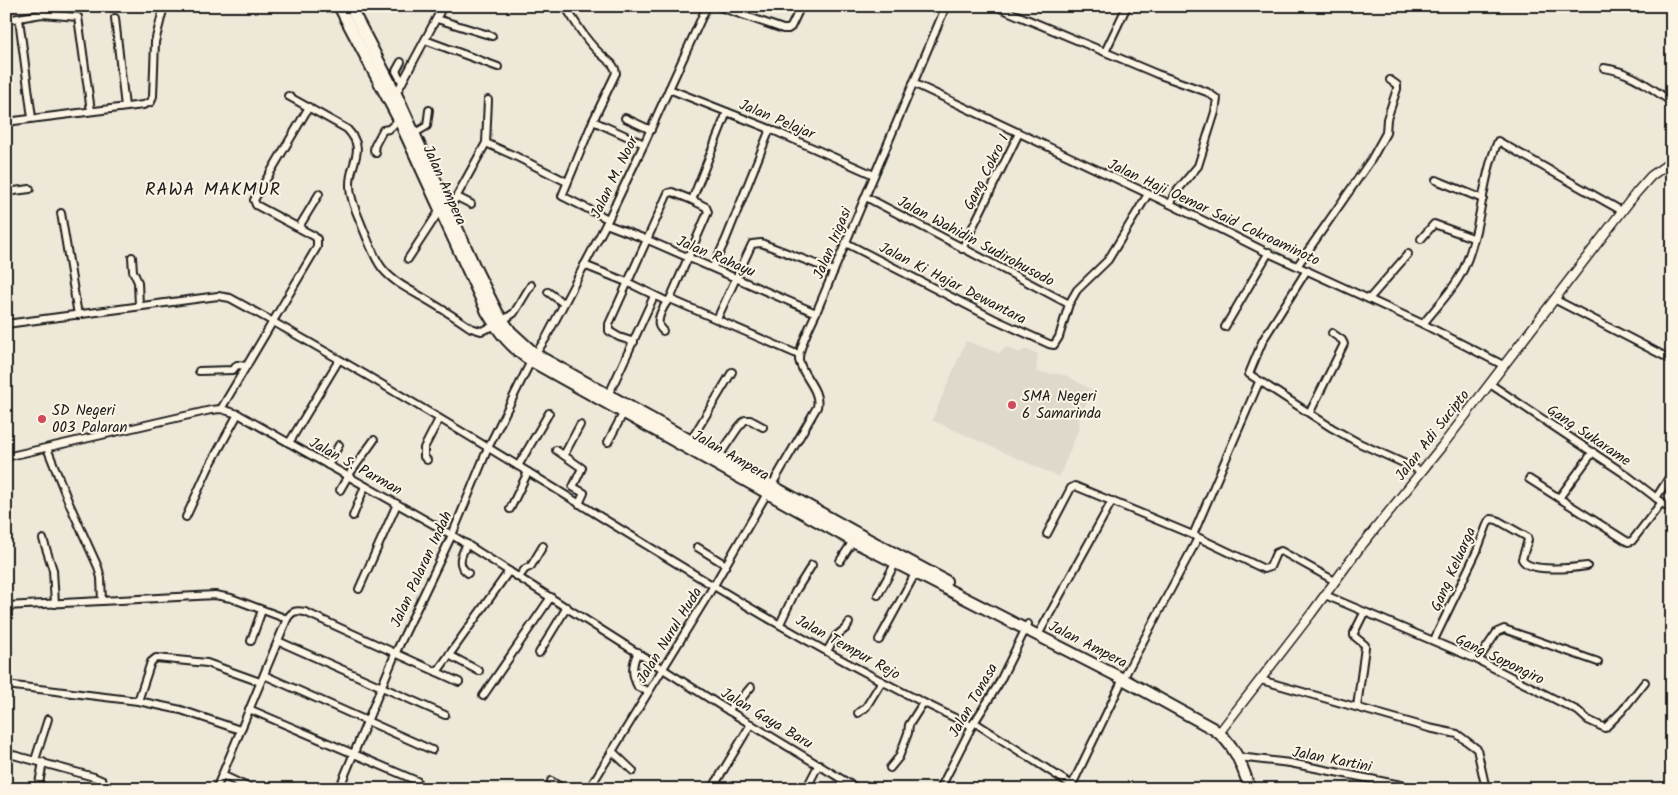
<svg xmlns="http://www.w3.org/2000/svg" width="1678" height="795" font-family="Kalam,sans-serif">
  <style>
    .built { fill: #ded9cb }
    .lines { fill: none; stroke-linecap: round; stroke-linejoin: round }
    .minor-casing { stroke: #1c1c1c; stroke-width: 10 }
    .tertiary-casing { stroke: #1c1c1c; stroke-width: 11 }
    .primary-casing { stroke: #1c1c1c; stroke-width: 14 }
    .minor { stroke: #fcf5e5; stroke-width: 6 }
    .tertiary { stroke: #fcf5e5; stroke-width: 8 }
    .primary { stroke: #fcf5e5; stroke-width: 10 }
    .poi-dot { fill: #d1495b; stroke: #fcf5e5; stroke-width: 2 }
    .labels { text-anchor: middle; stroke-width: 4; stroke-linejoin: round; paint-order: stroke }
    .street-label { font-size: 15px; fill: #1c1c1c; stroke: #fcf5e5 }
    .poi-label { font-size: 15px; fill: #1c1c1c; stroke: #fcf5e5; text-anchor: start }
    .quarter-label { font-size: 18px; letter-spacing: 1px; fill: #1c1c1c; stroke: #fcf5e5 }
  </style>
  <rect width="100%" height="100%" fill="#eee8d9"/>
  <filter id="ink" filterUnits="userSpaceOnUse"><feTurbulence type="fractalNoise" baseFrequency=".02" numOctaves="2"/><feDisplacementMap in="SourceGraphic" scale="10" xChannelSelector="R" yChannelSelector="G"/><feConvolveMatrix kernelMatrix="1 2 1 2 8 2 1 2 1" color-interpolation-filters="sRGB"/></filter>
  <g filter="url(#ink)">
    <!-- built -->
    <polygon class="built" points="966,341 999,353 1007,347 1020,353 1025,349 1038,354 1036,372 1065,375 1092,390 1079,419 1080,426 1059,477 932,420"/>
    <g class="lines">
      <defs>
        <g id="minor">
          <path d="M565,6c12,19 22,37 39,51 6,5 11,8 12,16l-23,48 -31,75 46,23"/>
          <polyline points="717,6 783,29 788,29 791,27 801,6"/>
          <polyline points="995,6 1105,52 1127,6"/>
          <polyline points="115,18 125,107"/>
          <polyline points="19,19 32,118"/>
          <polyline points="437,19 492,36"/>
          <polyline points="6,20 42,14 78,17 91,111"/>
          <polyline points="425,40 498,67"/>
          <polyline points="1105,52 1157,74 1207,92 1217,99 1215,112 1198,166 1177,191 1170,204"/>
          <polyline points="401,62 396,71 402,82"/>
          <path d="M1604,68c28,4 45,19 68,34"/>
          <polyline points="913,83 1170,204 1264,251 1423,324 1503,365"/>
          <polyline points="669,89 770,129 874,175"/>
          <polyline points="396,94 443,6"/>
          <path d="M288,96l59,33c21,22 2,33 3,57 0,14 7,27 12,40 6,14 11,30 20,42 10,13 26,21 40,29 17,10 33,20 49,31l10,3 14,-5"/>
          <polyline points="625,118 651,130"/>
          <polyline points="593,121 644,144"/>
          <polyline points="6,122 143,105 151,102 153,96 155,42 164,6"/>
          <polyline points="415,133 427,126 429,110"/>
          <polyline points="486,143 515,156 567,182"/>
          <polyline points="376,153 374,150 375,145 383,130 389,129 399,120"/>
          <polyline points="1436,180 1483,199"/>
          <polyline points="6,192 30,189"/>
          <polyline points="457,197 471,204"/>
          <polyline points="866,197 1069,304"/>
          <polyline points="449,210 486,143 488,100"/>
          <polyline points="61,213 78,315"/>
          <polyline points="606,224 648,240 816,313"/>
          <polyline points="299,227 319,194"/>
          <polyline points="1421,239 1434,224 1473,238"/>
          <polyline points="846,243 994,319 1049,344 1054,345 1059,337 1069,304 1077,290 1108,260 1148,194"/>
          <polyline points="962,249 1019,133"/>
          <polyline points="132,257 133,271 138,282 139,306"/>
          <polyline points="408,259 440,210"/>
          <polyline points="584,265 629,283 666,301"/>
          <polyline points="1298,265 1371,160 1386,133 1387,119 1397,89 1397,85 1390,80"/>
          <polyline points="713,267 726,239 770,129"/>
          <polyline points="1307,270 1263,340 1249,374 1332,428 1359,443 1421,471"/>
          <polyline points="548,292 563,303"/>
          <polyline points="670,299 799,355"/>
          <polyline points="1369,299 1408,254"/>
          <polyline points="1554,299 1672,360"/>
          <polyline points="717,319 752,244 761,243 834,271"/>
          <polyline points="502,321 514,313 531,285"/>
          <path d="M6,324l212,-28 12,2c101,55 200,114 298,174 145,89 289,182 444,254"/>
          <path d="M1423,324c14,-18 32,-36 41,-56 18,-40 17,-87 34,-127l124,70"/>
          <polyline points="1225,327 1269,252"/>
          <path d="M663,331c-2,-2 -4,-4 -4,-6 -2,-8 6,-22 11,-26l38,-87 -2,-5 -14,-7 35,-88"/>
          <polyline points="634,342 619,337 609,331 609,324 668,193 672,192 692,200"/>
          <polyline points="199,371 233,370 237,365 247,366"/>
          <polyline points="1490,384 1625,474 1672,510"/>
          <polyline points="609,394 654,296"/>
          <polyline points="221,409 317,247 317,239 314,236 256,205 254,200 309,107"/>
          <polyline points="1310,412 1344,344 1342,340 1332,333"/>
          <polyline points="691,440 732,372"/>
          <polyline points="608,442 624,412"/>
          <polyline points="289,443 339,360"/>
          <polyline points="47,448 69,503 98,567 101,578 102,601"/>
          <polyline points="556,450 582,468 573,487 584,493 579,504"/>
          <polyline points="564,455 580,425"/>
          <polyline points="719,456 738,428 745,420 750,420 763,427"/>
          <polyline points="6,457 211,410 221,409 238,414 452,535 729,711 858,789"/>
          <polyline points="427,460 424,457 424,448 439,419"/>
          <polyline points="328,465 339,445"/>
          <polyline points="518,466 549,413"/>
          <polyline points="1529,479 1628,542 1632,541 1662,502"/>
          <polyline points="340,490 348,476 374,440"/>
          <polyline points="1559,498 1593,452"/>
          <polyline points="1656,498 1672,473"/>
          <polyline points="510,509 528,472"/>
          <polyline points="353,516 365,486"/>
          <polyline points="186,517 209,467 238,414"/>
          <polyline points="1047,534 1071,488 1075,486 1193,535 1264,569 1270,567 1276,553 1281,551 1335,581"/>
          <polyline points="1193,535 1259,382"/>
          <polyline points="43,539 53,570 55,604"/>
          <path d="M467,544c-6,11 -11,21 1,29"/>
          <polyline points="697,547 726,565"/>
          <polyline points="840,561 853,541"/>
          <polyline points="519,577 525,569 531,566 543,546"/>
          <polyline points="359,589 397,504"/>
          <polyline points="878,595 896,562"/>
          <polyline points="1325,595 1478,660 1578,711 1588,720 1605,728 1622,711 1645,682"/>
          <polyline points="6,606 215,595 231,598 287,619"/>
          <polyline points="780,624 795,592 812,565"/>
          <polyline points="1038,635 1112,501"/>
          <polyline points="879,640 916,572"/>
          <path d="M1434,640l43,-89 11,-29 3,-3 6,1 30,17 1,3 -6,19c6,14 51,9 65,7"/>
          <polyline points="251,641 262,610"/>
          <polyline points="278,641 445,715"/>
          <polyline points="827,651 836,636 846,628 849,623"/>
          <path d="M638,652c-6,12 -7,22 0,35l10,4"/>
          <polyline points="539,653 567,607"/>
          <polyline points="449,655 479,671"/>
          <polyline points="1478,660 1497,632 1504,629 1598,662"/>
          <polyline points="437,672 509,571"/>
          <polyline points="264,675 432,750"/>
          <polyline points="1261,680 1429,728 1457,734 1477,749 1486,789"/>
          <polyline points="6,685 138,701 181,710 240,730"/>
          <polyline points="483,696 551,597"/>
          <polyline points="138,701 151,662 156,658 207,663 260,682"/>
          <polyline points="1357,707 1365,647 1365,645 1354,636 1354,633 1364,613"/>
          <polyline points="249,709 417,781"/>
          <polyline points="729,711 733,703 741,699 751,687"/>
          <polyline points="858,713 866,707 882,681"/>
          <polyline points="974,722 1072,785 1069,789"/>
          <polyline points="612,751 633,771"/>
          <polyline points="6,753 94,777 103,781 104,789"/>
          <polyline points="1238,757 1290,763 1421,789"/>
          <polyline points="35,760 48,719"/>
          <polyline points="890,768 899,757 908,733 909,725 923,703"/>
          <polyline points="551,781 564,789"/>
          <polyline points="1072,785 1123,679 1198,538"/>
          <polyline points="38,789 43,762"/>
          <polyline points="216,789 222,775"/>
          <path d="M252,789l-30,-14 65,-156c5,-8 9,-9 18,-7l154,70"/>
          <polyline points="339,789 396,652 452,535 488,448 531,361 546,338 606,224 644,144 707,6"/>
          <path d="M589,789l124,-202 104,-180c4,-17 -15,-31 -18,-47 -1,-11 12,-36 17,-47l130,-307"/>
          <polyline points="712,789 751,724"/>
          <polyline points="806,789 819,764"/>
          <polyline points="940,789 972,726 998,685 1028,624"/>
        </g>
        <polyline id="tertiary" points="1219,733 1311,614 1358,550 1442,446 1636,193 1651,176 1672,161"/>
        <g id="primary">
          <path d="M339,6l60,114 88,192c13,22 23,34 44,49l322,180 270,138 89,49c22,14 30,37 38,61"/>
          <polyline points="350,6 399,100 477,272 497,312 511,332 535,354 866,538 946,581"/>
        </g>
      </defs>
      <!-- minor casing -->
      <use href="#minor" class="minor-casing"/>
      <!-- tertiary casing -->
      <use href="#tertiary" class="tertiary-casing"/>
      <!-- primary casing -->
      <use href="#primary" class="primary-casing"/>
      <!-- minor -->
      <use href="#minor" class="minor"/>
      <!-- tertiary -->
      <use href="#tertiary" class="tertiary"/>
      <!-- primary -->
      <use href="#primary" class="primary"/>
    </g>
  </g>
  <!-- markers -->
  <g class="poi-dot">
    <circle cx="1012" cy="405" r="5"/>
    <circle cx="42" cy="419" r="5"/>
  </g>
  <g class="labels">
    <!-- street labels -->
    <g class="street-label">
      <text transform="translate(777 119) rotate(23)" y="5">Jalan Pelajar</text>
      <text transform="translate(986 172) rotate(-63)" y="5">Gang Cokro I</text>
      <text transform="translate(614 177) rotate(-64)" y="5">Jalan M. Noor</text>
      <text transform="translate(445 185) rotate(66)" y="5">Jalan Ampera</text>
      <text transform="translate(1214 212) rotate(25)" y="5">Jalan Haji Oemar Said Cokroaminoto</text>
      <text transform="translate(976 241) rotate(28)" y="5">Jalan Wahidin Sudirohusodo</text>
      <text transform="translate(832 243) rotate(-67)" y="5">Jalan Irigasi</text>
      <text transform="translate(716 256) rotate(23)" y="5">Jalan Rahayu</text>
      <text transform="translate(953 283) rotate(27)" y="5">Jalan Ki Hajar Dewantara</text>
      <text transform="translate(1432 435) rotate(-52)" y="5">Jalan Adi Sucipto</text>
      <text transform="translate(1589 435) rotate(34)" y="5">Gang Sukarame</text>
      <text transform="translate(731 455) rotate(30)" y="5">Jalan Ampera</text>
      <text transform="translate(356 466) rotate(29)" y="5">Jalan S. Parman</text>
      <text transform="translate(421 569) rotate(-65)" y="5">Jalan Palaran Indah</text>
      <text transform="translate(1453 569) rotate(-66)" y="5">Gang Keluarga</text>
      <text transform="translate(669 635) rotate(-58)" y="5">Jalan Nurul Huda</text>
      <text transform="translate(1088 644) rotate(27)" y="5">Jalan Ampera</text>
      <text transform="translate(848 647) rotate(29)" y="5">Jalan Tempur Rejo</text>
      <text transform="translate(1500 659) rotate(26)" y="5">Gang Sopongiro</text>
      <text transform="translate(973 700) rotate(-60)" y="5">Jalan Tonasa</text>
      <text transform="translate(767 718) rotate(31)" y="5">Jalan Gaya Baru</text>
      <text transform="translate(1332 759) rotate(11)" y="5">Jalan Kartini</text>
    </g>
    <!-- poi labels -->
    <g class="poi-label">
      <text x="1022" y="401">SMA Negeri<tspan x="1022" dy="17">6 Samarinda</tspan></text>
      <text x="52" y="415">SD Negeri<tspan x="52" dy="17">003 Palaran</tspan></text>
    </g>
    <!-- quarter labels -->
    <g class="quarter-label">
      <text x="213" y="195">RAWA MAKMUR</text>
    </g>
  </g>
  <!-- margin -->
  <rect width="1678" height="795" fill="none" stroke="#fcf5e5" stroke-width="25"/>
  <rect x="12" y="12" width="1653" height="770" fill="none" stroke="#1c1c1c" stroke-width="2" filter="url(#ink)"/>
</svg>
